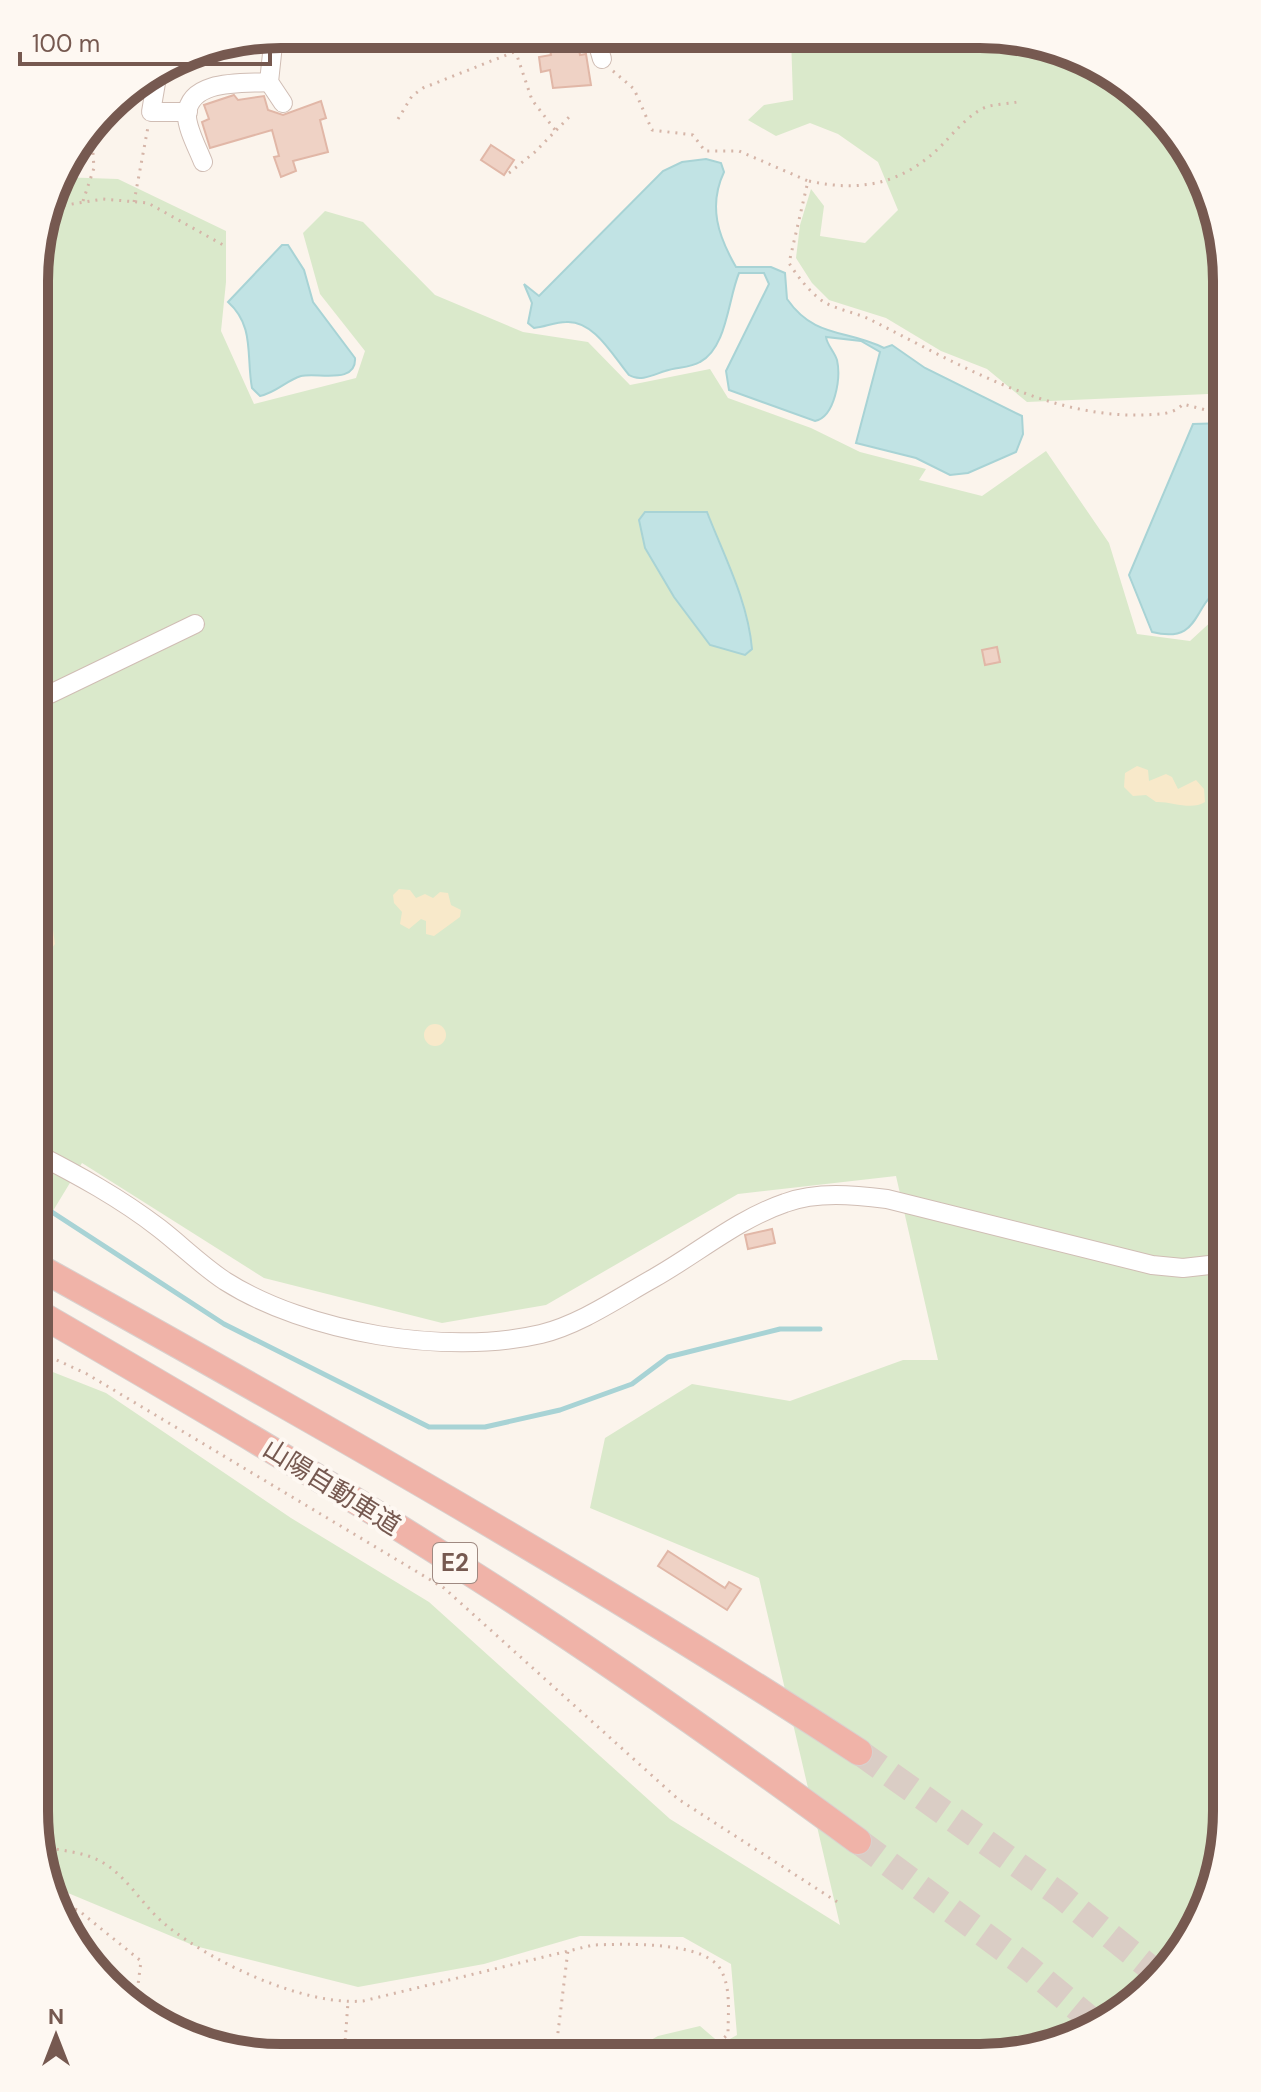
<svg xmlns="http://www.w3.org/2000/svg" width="1261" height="2092" font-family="'DM Sans','Noto Sans JP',sans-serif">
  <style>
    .green { fill: #dae9cb }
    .sand { fill: #f8e9ca }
    .water { fill: #c1e3e4; stroke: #a8d3d5; stroke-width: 2 }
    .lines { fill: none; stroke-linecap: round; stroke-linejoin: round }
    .stream { stroke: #a8d3d5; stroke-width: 5 }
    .building { fill: #efd2c5; stroke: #e1b7a7; stroke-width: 2 }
    .highway-tunnel { stroke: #dacdc5; stroke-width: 26; stroke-dasharray: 26 13; stroke-linecap: butt }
    .minor-casing { stroke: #d0bdb4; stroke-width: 20 }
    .highway-casing { stroke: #d9d1ce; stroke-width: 28 }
    .path { stroke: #d5b5a8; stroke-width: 3; stroke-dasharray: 2 6; stroke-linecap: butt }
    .minor { stroke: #fff; stroke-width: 18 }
    .highway { stroke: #f0b3a8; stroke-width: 26 }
    .labels { text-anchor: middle; stroke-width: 8; stroke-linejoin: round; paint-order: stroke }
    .shield { fill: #fef8f2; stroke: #9f8981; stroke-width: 2 }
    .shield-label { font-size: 24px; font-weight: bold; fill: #765950 }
    .street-label { font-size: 26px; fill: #765950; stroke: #fef8f2 }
    .rim { fill: none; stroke: #765950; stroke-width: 10 }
  </style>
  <rect width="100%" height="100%" fill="#fbf4ec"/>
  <!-- green -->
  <g class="green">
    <polygon points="791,36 1013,36 1131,85 1208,187 1227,281 1227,419 1208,394 1027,402 987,369 941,351 886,318 829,300 812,283 796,258 800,225 811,189 824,206 820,236 865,243 898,210 878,162 838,134 810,123 776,136 748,120 764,105 793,100"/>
    <polygon points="58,177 118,179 226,231 226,282 221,331 254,404 356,378 365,351 320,294 303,233 325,211 363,222 435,295 523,332 588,342 630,385 710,369 728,398 811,428 860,452 926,469 919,480 982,496 1046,451 1109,543 1137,634 1190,641 1227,607 1226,1828 1208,1905 1176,1961 1074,2039 980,2058 621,2057 658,2036 700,2026 721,2044 737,2035 731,1964 683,1937 580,1936 484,1964 358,1987 195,1946 56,1888 49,1889 34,1811 35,1365 106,1393 291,1518 429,1602 670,1819 840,1925 759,1578 590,1508 605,1438 692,1384 790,1401 903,1360 938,1360 896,1176 738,1194 546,1305 442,1323 264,1278 82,1163 42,1229 35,1225 36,249"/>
  </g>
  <!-- sand -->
  <g class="sand">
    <path d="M1137,766l11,4 1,11 17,-7 6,3 6,12 18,-9 8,9 1,13c-14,9 -34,-1 -49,0l-10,-7 -13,1 -9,-9 1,-14z"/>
    <polygon points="399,889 410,890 416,898 425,894 433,898 440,892 448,893 451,905 461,910 460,917 434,936 426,934 426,921 421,919 409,929 400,924 402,912 394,903 393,895"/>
    <polygon points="46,918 52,923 55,944 49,952 35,952 35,919"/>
    <circle cx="435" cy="1035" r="11"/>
  </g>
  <!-- water -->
  <g class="water">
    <path d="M706,159l15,4 3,9c-16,34 -6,64 12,95h35l14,6 2,26c28,40 59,30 97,49l8,-3 33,23 97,48 1,18 -7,18 -48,21 -18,2 -34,-17 -60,-15 24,-91 -19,-11 -35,-4c1,8 8,14 11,23 4,18 -2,57 -22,61l-86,-31 -3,-19 43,-87 -5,-11h-25c-11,26 -12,75 -39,89 -10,6 -24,5 -35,9 -12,4 -25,11 -36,4 -16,-19 -35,-55 -63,-53 -11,0 -21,5 -32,6l-6,-5 4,-20 -8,-19 15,12 124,-125 19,-9z"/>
    <path d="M282,245h6l16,25 9,32 42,56c2,27 -38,14 -54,18 -14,4 -25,17 -41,20l-8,-8c-6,-32 3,-62 -24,-86z"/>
    <path d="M1226,423l1,162c-37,15 -22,60 -75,47l-23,-57 64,-151z"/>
    <path d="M645,512h62c17,44 41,89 45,137l-7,6 -35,-10 -36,-48 -29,-49 -6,-28z"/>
  </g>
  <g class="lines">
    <!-- stream -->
    <polyline class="stream" points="35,1201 224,1324 429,1427 485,1427 560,1410 632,1384 668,1357 780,1329 820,1329"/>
  </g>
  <!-- building -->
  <g class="building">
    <polygon points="561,35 576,35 580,55 586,54 591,85 553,88 550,70 541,72 539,57 551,55 549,44 562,42"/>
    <polygon points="234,95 238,100 264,96 268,110 283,115 321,101 326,118 320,120 328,152 293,161 296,171 281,177 274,157 279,156 272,130 210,148 202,122 209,119 204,105"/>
    <polygon points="491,145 514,160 504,175 481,160"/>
    <polygon points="997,647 1000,662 985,665 982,650"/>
    <polygon points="772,1229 775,1243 748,1249 745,1235"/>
    <polygon points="668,1551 725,1588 729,1582 741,1589 727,1610 658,1566"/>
  </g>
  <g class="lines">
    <!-- highway-tunnel -->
    <g class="highway-tunnel">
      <polyline points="859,1752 1060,1895 1159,1975"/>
      <polyline points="858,1841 1029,1968 1095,2023"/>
    </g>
    <defs>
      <g id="minor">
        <polyline points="307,34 338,42 372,34"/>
        <polyline points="274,35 269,82 283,103"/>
        <polyline points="595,35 602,59"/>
        <polyline points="158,71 151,112 188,112"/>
        <path d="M203,162c-5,-13 -17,-35 -16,-48 3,-36 58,-30 82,-32"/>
        <polyline points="35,687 50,694 195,624"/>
        <path d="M35,1153c43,22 85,45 124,75 22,17 42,37 66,53 82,52 222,75 316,53 40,-10 77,-36 113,-56 44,-25 84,-59 131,-75 32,-12 70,-8 102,-4l265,66 31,3 44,-5"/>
      </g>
      <g id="highway">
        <path d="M35,1265c279,155 556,312 824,487"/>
        <path d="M35,1311c150,87 299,174 445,268 129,82 254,171 378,262"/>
      </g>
    </defs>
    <!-- minor casing -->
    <use href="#minor" class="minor-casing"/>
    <!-- highway casing -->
    <use href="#highway" class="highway-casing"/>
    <!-- path -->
    <g class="path">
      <polyline points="510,35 532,100 556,131"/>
      <path d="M613,71l21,18 18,41 41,5 12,16h34l69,30 -19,82c9,14 19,27 32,37 14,10 35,12 50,20 86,43 175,98 273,95 15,-1 29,0 39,-11l23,6 21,-1"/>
      <polyline points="398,119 412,96 423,88 514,52"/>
      <polyline points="509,173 535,152 573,113"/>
      <path d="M809,181c54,12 96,2 135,-38 11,-12 27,-30 42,-36 9,-3 21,-3 31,-5"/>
      <polyline points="83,201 94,168 92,139"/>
      <polyline points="134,202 148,127"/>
      <polyline points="48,208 103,199 148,203 225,246"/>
      <polyline points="35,1350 87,1374 444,1588 678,1799 842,1905"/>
      <path d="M41,1847c19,3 42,5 59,14 27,14 43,46 66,64 45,37 138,81 197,76l230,-56c30,-1 115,-5 129,27 9,18 6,42 6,62l-23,23"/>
      <polyline points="52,1903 78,1910 141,1961 135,2009"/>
      <polyline points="344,2056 348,2002"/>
      <polyline points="555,2057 568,1950"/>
    </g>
    <!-- minor -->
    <use href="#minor" class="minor"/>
    <!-- highway -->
    <use href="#highway" class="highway"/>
  </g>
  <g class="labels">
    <!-- shield labels -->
    <rect class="shield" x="433" y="1543" width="44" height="40" rx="6"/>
    <g class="shield-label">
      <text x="455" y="1571">E2</text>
    </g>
    <!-- street labels -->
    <g class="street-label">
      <text transform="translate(332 1487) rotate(32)" y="9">山陽自動車道</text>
    </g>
  </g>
  <!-- crop -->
  <path d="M0 0H1261V2092H0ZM281 48H980A233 233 0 0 1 1213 281V1811A233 233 0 0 1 980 2044H281A233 233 0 0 1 48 1811V281A233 233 0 0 1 281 48Z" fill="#fef8f2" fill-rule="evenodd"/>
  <path class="rim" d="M281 48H980A233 233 0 0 1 1213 281V1811A233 233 0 0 1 980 2044H281A233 233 0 0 1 48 1811V281A233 233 0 0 1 281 48Z"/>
  <!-- north arrow -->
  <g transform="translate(56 2036)" stroke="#fef8f2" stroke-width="6" paint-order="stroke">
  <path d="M0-6L14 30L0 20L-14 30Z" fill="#765950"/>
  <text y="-12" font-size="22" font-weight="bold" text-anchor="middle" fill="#765950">N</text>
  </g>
  <!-- scale -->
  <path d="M20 52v12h250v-12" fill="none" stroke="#765950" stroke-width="4"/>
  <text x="32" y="52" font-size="24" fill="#765950" stroke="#fef8f2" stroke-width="6" paint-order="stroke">100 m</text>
</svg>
